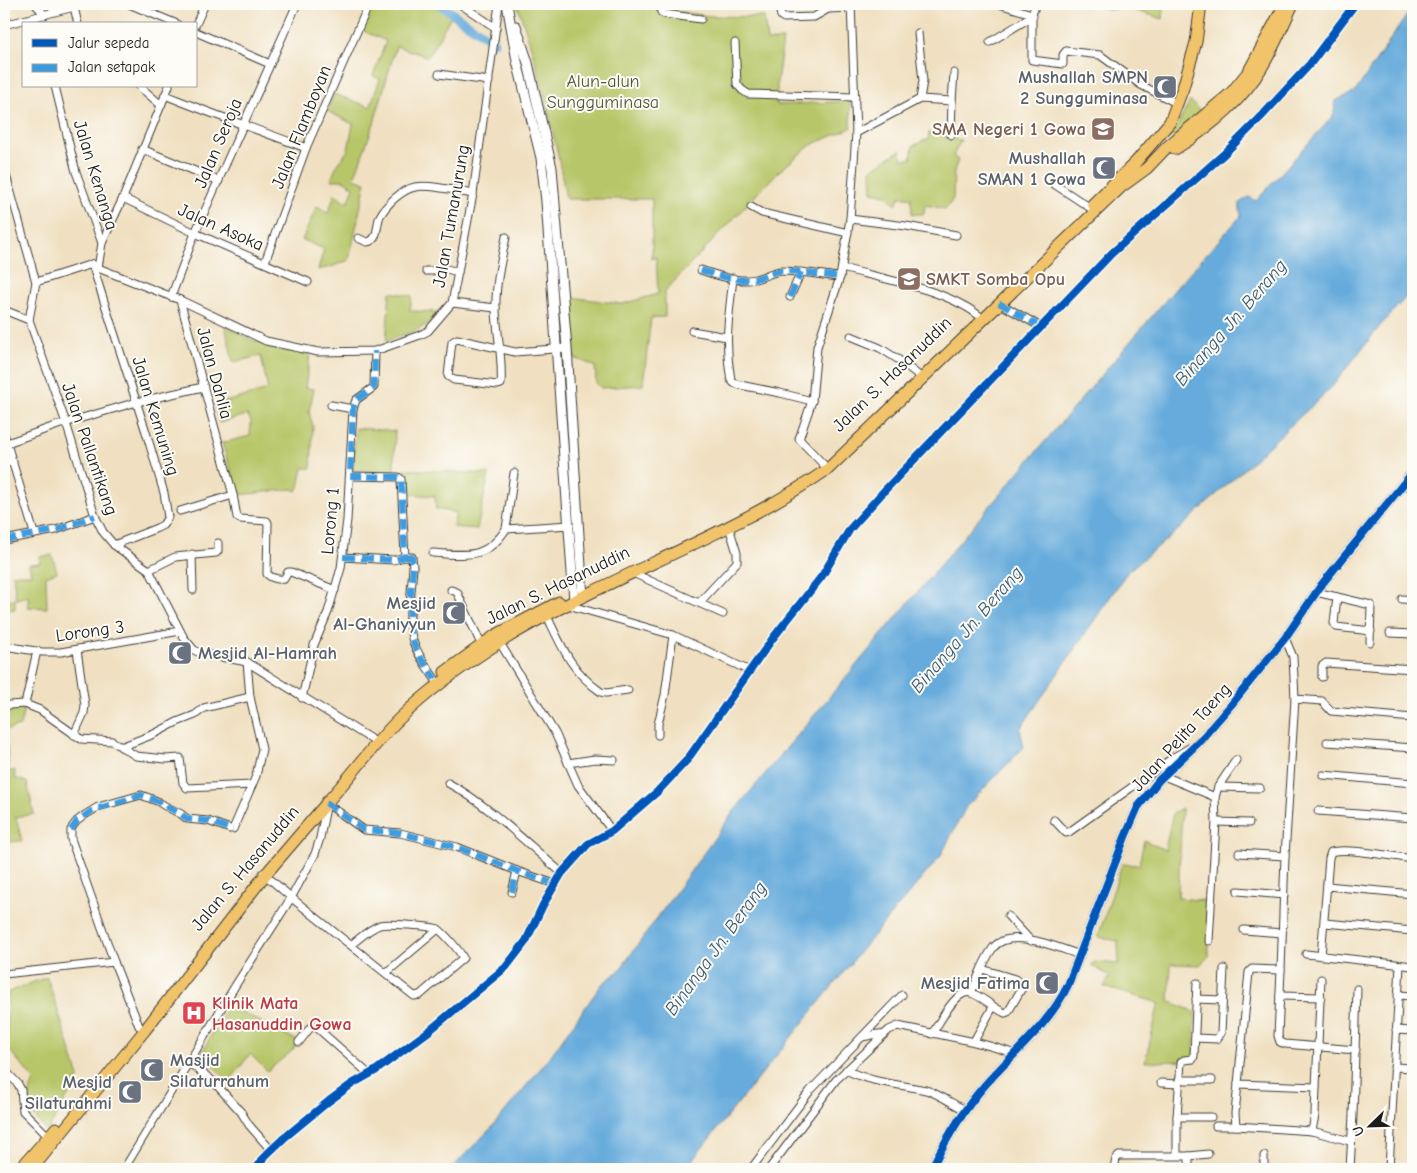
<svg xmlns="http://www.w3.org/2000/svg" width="1417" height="1173" font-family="'Comic Neue',sans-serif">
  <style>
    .green { fill: #b7c668; stroke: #6a7142 }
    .water { fill: #66abdc; stroke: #41647c }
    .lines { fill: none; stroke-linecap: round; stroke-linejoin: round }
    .canal { stroke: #66abdc; stroke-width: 9 }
    .minor-casing { stroke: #3c3935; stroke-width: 9 }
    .tertiary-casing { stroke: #3c3935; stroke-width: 11 }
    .trunk-casing { stroke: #3c3935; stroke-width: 13 }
    .minor { stroke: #fff; stroke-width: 7 }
    .tertiary { stroke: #fff; stroke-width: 9 }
    .trunk { stroke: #f1c36a; stroke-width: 11 }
    .quiet { stroke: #3c9bdf; stroke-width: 6; stroke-dasharray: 12 6; stroke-linecap: butt }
    .cycleway-casing { stroke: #fdfcf7; stroke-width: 11 }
    .cycleway { stroke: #0057b8; stroke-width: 8 }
    .labels { text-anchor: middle; stroke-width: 4; stroke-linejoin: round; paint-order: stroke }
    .worship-label { font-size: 18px; font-weight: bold; fill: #5b616d; stroke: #fdfcf7; text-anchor: end }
    .park-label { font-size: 18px; fill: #525837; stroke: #fdfcf7 }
    .street-label { font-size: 18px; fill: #1c1c1c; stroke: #fdfcf7 }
    .education-label { font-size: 18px; font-weight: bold; fill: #785e54; stroke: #fdfcf7; text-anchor: end }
    .health-label { font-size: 18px; font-weight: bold; fill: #be3a42; stroke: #fdfcf7; text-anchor: start }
    .water-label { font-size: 19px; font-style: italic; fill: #3d5c72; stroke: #fdfcf7 }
  </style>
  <rect width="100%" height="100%" fill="#fdfcf7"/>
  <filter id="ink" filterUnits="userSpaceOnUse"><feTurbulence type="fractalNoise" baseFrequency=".02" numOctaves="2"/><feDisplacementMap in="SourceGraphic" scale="10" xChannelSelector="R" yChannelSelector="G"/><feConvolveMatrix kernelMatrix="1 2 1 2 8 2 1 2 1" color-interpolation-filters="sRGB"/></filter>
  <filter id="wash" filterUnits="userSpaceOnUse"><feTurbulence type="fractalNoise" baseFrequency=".0096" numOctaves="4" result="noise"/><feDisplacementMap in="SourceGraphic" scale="20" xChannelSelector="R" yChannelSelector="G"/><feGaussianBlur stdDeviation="1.12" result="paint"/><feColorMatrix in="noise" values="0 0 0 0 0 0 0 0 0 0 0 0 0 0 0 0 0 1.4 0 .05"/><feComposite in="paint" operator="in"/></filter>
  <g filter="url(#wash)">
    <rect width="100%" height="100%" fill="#f0e0c1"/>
    <!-- green -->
    <g class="green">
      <polygon points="372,4 395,5 398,4 407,8 409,4 433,4 451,16 428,57 396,46 374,123 354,178 366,182 349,260 331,267 318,270 324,249 302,240 317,206 328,213 335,194 348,203 354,187 343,180 331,180 336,167 348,150 353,124 327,111 334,94 370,107 380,79 373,76 386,41 361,30"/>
      <path d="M517,4h144l-1,5 50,7 54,1 3,24 16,-1 -6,42v23l73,-4 1,27 -40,17 -34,28 -112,118v26l-14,1 -8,67 -42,3 -5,-5 -1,-17 -21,-8 -3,-61 51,7 36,-10 -2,-37 -4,2v-60h-86c-11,-66 -27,-132 -49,-195z"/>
      <polygon points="1090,4 1164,4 1163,19 1124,7 1109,10"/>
      <polygon points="1190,101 1203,114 1170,139"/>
      <polygon points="947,132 946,138 961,140 953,156 958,160 954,171 953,199 946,209 925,205 924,214 912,214 911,197 899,197 896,205 886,195 872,192 871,169 901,150 902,159 911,159 913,146 925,140 928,140 929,133"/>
      <path d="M390,292l22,4 -2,15 29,1c-12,18 -34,22 -53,29z"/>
      <polygon points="225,325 252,340 310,355 305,388 314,389 309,412 313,426 311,468 303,468 299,487 297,491 292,489 239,495 222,443 250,436 251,421 247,415 219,423 214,405 268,390 261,356 233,362"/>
      <polygon points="356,428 395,431 394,473 353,470"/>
      <polygon points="404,469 489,474 477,529 453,527 456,513 436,509 435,496 407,494"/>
      <polygon points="52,555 57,572 46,576 47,608 28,607 28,596 16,599 13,574 31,574 29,564 40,563 39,557"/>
      <polygon points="4,596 5,600 15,599 15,609 4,610"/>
      <polygon points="25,704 20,726 6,730 9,772 15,770 15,778 27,782 34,814 16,817 22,841 9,842 8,823 4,822 4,707"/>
      <polygon points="1182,808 1178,898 1208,901 1209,956 1200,965 1171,964 1169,1001 1195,1012 1194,1061 1145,1062 1159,1003 1104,987 1110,976 1092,966 1094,962 1119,964 1118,941 1098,937 1122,864 1139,865 1144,840 1165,850 1173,813"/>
      <polygon points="47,977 79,1077 47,1132 25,1105 34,1080 6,1046 8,992"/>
      <polygon points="228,1005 298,1041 292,1051 267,1071 250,1054 229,1082 201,1054"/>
    </g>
    <!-- water -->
    <polygon class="water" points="1413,6 1413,289 1380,326 1330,389 1176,532 1128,571 1020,729 1024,747 966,807 940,857 872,937 685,1169 451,1169 492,1127 546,1062 602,984 619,971 734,811 966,534 1182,281 1241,216 1239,203 1249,197 1256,201 1334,115 1335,101 1355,92"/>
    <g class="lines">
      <!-- canal -->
      <polyline class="canal" points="439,4 494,42"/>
    </g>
  </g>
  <g filter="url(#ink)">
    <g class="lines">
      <defs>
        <g id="minor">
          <polyline points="35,4 45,15"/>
          <polyline points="129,4 177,24"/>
          <polyline points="460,4 496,28"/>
          <polyline points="660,4 661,12 664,14 701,19"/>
          <polyline points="778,4 781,16 784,18 814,17 828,9"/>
          <polyline points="824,4 828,9 851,8"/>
          <polyline points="999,4 1032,14"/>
          <polyline points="1036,4 1032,14 1032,60 1063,64 1063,55 1066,51 1100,55 1141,85 1178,104"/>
          <polyline points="74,7 78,24"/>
          <polyline points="196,24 205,4"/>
          <polyline points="4,25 74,7 75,4"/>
          <polyline points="196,32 270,64"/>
          <polyline points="918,33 923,81 920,99"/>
          <polyline points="990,42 1033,16"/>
          <polyline points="735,43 737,84 742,90 748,94 855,97"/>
          <polyline points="439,74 489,81"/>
          <polyline points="55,86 76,172 102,243"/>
          <polyline points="139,86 161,105"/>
          <path d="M165,95c46,19 94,35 141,53"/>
          <polyline points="952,101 954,73"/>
          <polyline points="856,133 920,99 952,101 951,135"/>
          <polyline points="142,149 219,181"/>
          <polyline points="4,168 36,282"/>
          <polyline points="1054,184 1095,211"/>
          <polyline points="123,198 195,233 308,282"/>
          <polyline points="751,207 762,213 848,233"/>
          <polyline points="850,219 906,226 956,235"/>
          <path d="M506,237c-5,24 -11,49 -10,73 1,25 7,49 5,74l-3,1 -44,-5 -6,-4 4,-34 5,-3 58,13 52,-4"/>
          <path d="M358,238l9,4c12,-1 9,-17 13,-26 7,-12 21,-26 35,-29 15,-3 42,4 58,7"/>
          <polyline points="265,262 306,148 369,4"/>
          <polyline points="92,264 98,268 180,300 266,341 318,352 375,351 420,335 428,331 452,303 473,194 499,4"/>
          <polyline points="92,264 36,282 29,320 66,423 95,516 103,532 114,545 149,570 184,638 194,650 200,653 247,662 374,741"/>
          <polyline points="92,264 146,432 164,493 168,517 163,525 157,528 114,545"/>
          <polyline points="98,268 102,243 123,198 169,86"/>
          <path d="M842,268c41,11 109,22 141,51"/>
          <path d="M701,270c14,5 39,13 54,9 9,-2 16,-7 26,-8 20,0 40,4 59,6"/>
          <polyline points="426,271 432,271 443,268 458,272"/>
          <path d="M733,278c-4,37 -9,64 -2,102l3,3 6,2 40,8 32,8 5,-54 23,-70 10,-58 6,-86 -5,-129"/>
          <polyline points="171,297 195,233 297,4"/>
          <polyline points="790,297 801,272"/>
          <path d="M180,300l53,195 4,22 3,2 27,2 1,2 -1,51c4,4 12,6 17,5l4,-7h3l44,18"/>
          <polyline points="452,303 496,308"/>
          <polyline points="999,303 1041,327"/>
          <polyline points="4,310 29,320"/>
          <polyline points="692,331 727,337"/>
          <polyline points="851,336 880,348 899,360 922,378"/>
          <polyline points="812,401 799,439 824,465"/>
          <polyline points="331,405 353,409"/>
          <polyline points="4,434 34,533"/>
          <polyline points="7,443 58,425 137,402 203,387"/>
          <polyline points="4,463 13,462"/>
          <polyline points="1405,483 1413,490"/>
          <polyline points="180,511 233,495"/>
          <polyline points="506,529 514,473"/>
          <polyline points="4,540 56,530 95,516"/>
          <path d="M433,553c33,2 53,7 73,-24l64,-4"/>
          <polyline points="192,554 193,590"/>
          <polyline points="343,557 393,560 405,557 401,479 398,477 350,476"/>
          <path d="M405,557h7l1,10c-1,19 -6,53 -1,71 4,15 15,29 23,41"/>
          <polyline points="149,570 175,557 216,553 218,551 218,543"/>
          <polyline points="633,573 723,614"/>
          <polyline points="451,590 457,592 481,644"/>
          <polyline points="1316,592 1371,605 1370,642"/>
          <polyline points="1337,597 1334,623 1336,627 1371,631"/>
          <polyline points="1402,599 1413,600"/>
          <polyline points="699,603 737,562 737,553 729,527"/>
          <polyline points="568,605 673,635 750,671"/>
          <path d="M547,616c15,31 24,55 54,76l5,1 22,-3"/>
          <polyline points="1390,633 1413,634"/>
          <polyline points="1285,638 1293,657 1295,699 1285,856 1281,970 1252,969 1249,972 1238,1084 1316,1087 1315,1115 1312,1131"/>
          <polyline points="500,643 555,733 578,785 612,831"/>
          <polyline points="4,646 42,652 61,652 180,631"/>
          <polyline points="37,651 25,704 40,710 81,739 112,741 136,756 166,759 180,758 183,783 187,788 252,785"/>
          <polyline points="1322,677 1322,666 1326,663 1413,669"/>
          <polyline points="302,698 314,645 328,612 341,568 347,520 353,409 356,400 374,387 375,351"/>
          <polyline points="1295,699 1322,701 1331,711 1413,718"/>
          <polyline points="9,705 25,704"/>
          <polyline points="74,735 84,713 85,705 77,650"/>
          <polyline points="658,735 658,724 665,695 673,635"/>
          <polyline points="1327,742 1413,748"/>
          <polyline points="121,747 154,734 177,722 195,715 204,708 250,697"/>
          <polyline points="568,763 595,759 614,760"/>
          <polyline points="1323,775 1413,783"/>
          <polyline points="1164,776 1215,797 1216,822 1209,941"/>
          <path d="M448,783c41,22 78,60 114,90"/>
          <polyline points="1218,787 1260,788"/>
          <polyline points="1215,797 1218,787 1236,760"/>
          <polyline points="326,803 364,830 400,833 457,847 517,871 555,884"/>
          <polyline points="1318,811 1413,818"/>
          <polyline points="1054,820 1066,833 1069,832 1174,757 1189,748"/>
          <polyline points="1216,822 1249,823"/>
          <polyline points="1239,853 1285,856"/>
          <path d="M263,873l30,26 121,97 6,-1 43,-37c-3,-7 -19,-25 -25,-29 -5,-3 -53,-6 -58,-4 -10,3 -20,13 -29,20"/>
          <polyline points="1327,886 1413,894"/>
          <polyline points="1238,891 1284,895"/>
          <polyline points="512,892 517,871"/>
          <polyline points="1008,916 1031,941"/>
          <polyline points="1325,923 1413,931"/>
          <polyline points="1244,930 1282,933"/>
          <polyline points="1306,954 1413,966"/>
          <path d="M1321,956l8,-98 2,-6c17,-5 63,5 82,7"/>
          <polyline points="114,962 71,839 71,830 73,826 77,821 85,815 98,807 141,795 157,801 165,806 181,814 187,819 208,821 230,829 233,829 256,776 262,749 250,697 247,662"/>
          <polyline points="1281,970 1278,1036 1280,1042 1285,1044 1356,1050"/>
          <polyline points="387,972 438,929"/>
          <polyline points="4,974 114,962 139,1026"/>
          <path d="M971,993c7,-15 12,-32 22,-45 17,-22 65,0 87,7"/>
          <polyline points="1398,995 1413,996"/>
          <polyline points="1280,996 1321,997"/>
          <polyline points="1196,999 1222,1000"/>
          <polyline points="1396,1030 1413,1031"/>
          <path d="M932,1034c7,-10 24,-46 39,-41 11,3 22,15 34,20l3,-1 14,-24 -1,-4 -6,-5 -33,-10"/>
          <polyline points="862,1037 878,1034 883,1035"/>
          <polyline points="1195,1038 1217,1039 1221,1033 1224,969"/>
          <polyline points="974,1041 993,1007"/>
          <polyline points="299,1042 310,1028 315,1026 369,1074"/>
          <polyline points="188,1062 213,1081 241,1112 249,1125 271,1150"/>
          <polyline points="1394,1067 1413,1068"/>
          <polyline points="4,1069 18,1084 21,1090 23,1111 50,1138"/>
          <path d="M846,1070c26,13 53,14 80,20 13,4 27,14 39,20"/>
          <polyline points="1179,1080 1212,1080"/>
          <polyline points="1161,1083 1179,1084"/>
          <polyline points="1238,1084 1235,1113 1236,1126 1312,1131 1350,1141"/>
          <polyline points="1316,1087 1321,979"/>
          <polyline points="1177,1117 1211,1117"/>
          <polyline points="1216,1126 1236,1126"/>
          <polyline points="1177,1155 1177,1117 1181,1062 1184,1060 1193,1059 1194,1056 1197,983"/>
          <polyline points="1264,1156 1264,1169"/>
          <polyline points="124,1169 235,986 291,898 315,854 320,838 326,807"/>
          <polyline points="255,1169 266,1155 284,1138 329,1101 352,1084 375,1071 429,1031 506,967 526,941 543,905 562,873 588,844 612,831 657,792 687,760 773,638 822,576 850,529 885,490 1112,253 1224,154 1260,118 1310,64 1355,4"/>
          <polyline points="751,1169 810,1091 902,995"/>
          <path d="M769,1169l67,-89 53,-50 9,-4c40,9 78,14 117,28"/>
          <polyline points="1114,1169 1116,1159 1119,1156 1189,1156"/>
          <polyline points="1189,1169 1189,1156 1208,1154"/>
          <polyline points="1350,1169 1353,1115 1357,989"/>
          <polyline points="1389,1169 1400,965"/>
        </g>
        <g id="tertiary">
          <polyline points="507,4 517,61 541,158 546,201 574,601"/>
          <polyline points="516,26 528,63 552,168 567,348 583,598"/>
          <path d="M931,1169c15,-30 32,-59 54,-84 29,-33 64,-60 83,-100l57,-148 13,-30 21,-27 39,-37 33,-38 54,-67 37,-54 91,-112"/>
        </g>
        <g id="trunk">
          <path d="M1175,149c34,-21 67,-48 87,-82 12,-20 21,-42 31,-63"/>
          <polyline points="1093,204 1135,163 1170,122 1183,88 1196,42 1201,4"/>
          <polyline points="445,672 496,635 559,602"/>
          <polyline points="20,1169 56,1128"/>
          <path d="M32,1169l113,-139 120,-155 61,-71v-1c25,-26 46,-57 72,-83 30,-29 67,-56 102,-78 105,-65 226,-103 328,-173l293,-282 26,-19 20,-21 64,-54 18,-22 36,-67"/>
        </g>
      </defs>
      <!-- minor casing -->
      <use href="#minor" class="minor-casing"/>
      <!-- tertiary casing -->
      <use href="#tertiary" class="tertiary-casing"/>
      <!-- trunk casing -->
      <use href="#trunk" class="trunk-casing"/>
      <!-- minor -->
      <use href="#minor" class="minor"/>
      <!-- tertiary -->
      <use href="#tertiary" class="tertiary"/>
      <!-- trunk -->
      <use href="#trunk" class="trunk"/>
      <!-- quiet -->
      <g class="quiet">
        <path d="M701,270c14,5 39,13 54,9 9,-2 16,-7 26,-8 20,0 40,4 59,6"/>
        <polyline points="790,297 801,272"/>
        <polyline points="999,303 1041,327"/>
        <polyline points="4,540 56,530 95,516"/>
        <polyline points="343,557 393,560 405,557 401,479 398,477 350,476 353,409 356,400 374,387 375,351"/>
        <path d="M405,557h7l1,10c-1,19 -6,53 -1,71 4,15 15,29 23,41"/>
        <polyline points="326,803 364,830 400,833 457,847 517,871 555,884"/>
        <polyline points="71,830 77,821 93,810 141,795 157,801 165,806 181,814 187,819 208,821 230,829 233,829"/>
        <polyline points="512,892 517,871"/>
      </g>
      <defs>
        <g id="cycleway">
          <polyline points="255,1169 266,1155 284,1138 329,1101 352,1084 375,1071 429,1031 506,967 526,941 543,905 562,873 588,844 612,831 657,792 687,760 773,638 822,576 850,529 885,490 1112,253 1224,154 1260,118 1310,64 1355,4"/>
          <path d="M931,1169c15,-30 32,-59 54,-84 29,-33 64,-60 83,-100l57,-148 13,-30 21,-27 39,-37 33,-38 54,-67 37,-54 91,-112"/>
        </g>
      </defs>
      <!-- cycleway casing -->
      <use href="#cycleway" class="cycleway-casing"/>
      <!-- cycleway -->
      <use href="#cycleway" class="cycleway"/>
    </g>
  </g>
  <!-- icons -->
  <defs>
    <symbol id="mosque-square" viewBox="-11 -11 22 22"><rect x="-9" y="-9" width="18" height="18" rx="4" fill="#6b7280" stroke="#fdfcf7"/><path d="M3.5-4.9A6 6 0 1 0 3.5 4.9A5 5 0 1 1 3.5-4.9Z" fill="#fff"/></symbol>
    <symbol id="school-square" viewBox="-11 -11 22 22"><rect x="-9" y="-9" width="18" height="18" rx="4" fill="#8d6e63" stroke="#fdfcf7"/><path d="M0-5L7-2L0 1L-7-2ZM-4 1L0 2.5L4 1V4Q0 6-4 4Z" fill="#fff"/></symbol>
    <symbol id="hospital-square" viewBox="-11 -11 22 22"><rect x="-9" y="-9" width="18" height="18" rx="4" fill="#e0444e" stroke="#fdfcf7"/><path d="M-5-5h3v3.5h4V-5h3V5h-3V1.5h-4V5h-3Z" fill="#fff"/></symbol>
  </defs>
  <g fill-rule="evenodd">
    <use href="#mosque-square" x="1151" y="73" width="28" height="28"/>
    <use href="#school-square" x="1089" y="115" width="28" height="28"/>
    <use href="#mosque-square" x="1090" y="154" width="28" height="28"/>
    <use href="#school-square" x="895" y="265" width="28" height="28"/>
    <use href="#mosque-square" x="440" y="599" width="28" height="28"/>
    <use href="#mosque-square" x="166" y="639" width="28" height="28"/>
    <use href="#mosque-square" x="1033" y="969" width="28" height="28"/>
    <use href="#hospital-square" x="180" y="999" width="28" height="28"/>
    <use href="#mosque-square" x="138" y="1056" width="28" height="28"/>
    <use href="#mosque-square" x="116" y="1078" width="28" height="28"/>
  </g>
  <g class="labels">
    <!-- worship labels -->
    <g class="worship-label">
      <text x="1148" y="83">Mushallah SMPN<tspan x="1148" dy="21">2 Sungguminasa</tspan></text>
      <text x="1086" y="164">Mushallah<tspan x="1086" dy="21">SMAN 1 Gowa</tspan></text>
      <text x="436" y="609">Mesjid<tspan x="436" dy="21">Al-Ghaniyyun</tspan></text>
      <text x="198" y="659" text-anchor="start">Mesjid Al-Hamrah</text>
      <text x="1030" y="989">Mesjid Fatima</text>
      <text x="170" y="1066" text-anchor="start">Masjid<tspan x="170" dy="21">Silaturrahum</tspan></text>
      <text x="112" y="1088">Mesjid<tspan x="112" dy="21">Silaturahmi</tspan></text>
    </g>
    <!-- park labels -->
    <g class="park-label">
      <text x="603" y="87">Alun-alun<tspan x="603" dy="21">Sungguminasa</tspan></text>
    </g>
    <!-- street labels -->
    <g class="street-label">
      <text transform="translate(301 127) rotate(-68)" y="6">Jalan Flamboyan</text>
      <text transform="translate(218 143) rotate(-67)" y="6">Jalan Seroja</text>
      <text transform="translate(96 175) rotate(73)" y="6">Jalan Kenanga</text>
      <text transform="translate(451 216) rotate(-80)" y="6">Jalan Tumanurung</text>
      <text transform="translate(221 227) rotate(24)" y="6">Jalan Asoka</text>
      <text transform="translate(215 373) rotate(75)" y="6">Jalan Dahlia</text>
      <text transform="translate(892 374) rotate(-44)" y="6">Jalan S. Hasanuddin</text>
      <text transform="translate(156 416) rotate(73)" y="6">Jalan Kemuning</text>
      <text transform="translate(90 449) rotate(71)" y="6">Jalan Pallantikang</text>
      <text transform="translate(330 521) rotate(-85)" y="6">Lorong 1</text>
      <text transform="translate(558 585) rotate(-26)" y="6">Jalan S. Hasanuddin</text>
      <text transform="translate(90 631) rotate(-8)" y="6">Lorong 3</text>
      <text transform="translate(1181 737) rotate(-48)" y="6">Jalan Pelita Taeng</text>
      <text transform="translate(245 868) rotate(-50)" y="6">Jalan S. Hasanuddin</text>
    </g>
    <!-- education labels -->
    <g class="education-label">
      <text x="1086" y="135">SMA Negeri 1 Gowa</text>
      <text x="926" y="285" text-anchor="start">SMKT Somba Opu</text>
    </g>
    <!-- health labels -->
    <g class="health-label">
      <text x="212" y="1009">Klinik Mata<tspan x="212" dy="21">Hasanuddin Gowa</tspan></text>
    </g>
    <!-- water labels -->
    <g class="water-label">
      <text transform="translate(1230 322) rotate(-49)" y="7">Binanga Jn. Berang</text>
      <text transform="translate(966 629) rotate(-49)" y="7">Binanga Jn. Berang</text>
      <text transform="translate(715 948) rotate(-54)" y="7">Binanga Jn. Berang</text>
    </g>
  </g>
  <!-- margin -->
  <rect width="1417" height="1173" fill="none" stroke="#fdfcf7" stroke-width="20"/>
  <!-- legend -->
  <rect x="22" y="22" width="175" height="65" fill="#fdfcf7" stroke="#a3a29f"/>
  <rect x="32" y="39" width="25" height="8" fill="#0057b8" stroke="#a3a29f"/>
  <text x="68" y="48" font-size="15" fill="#1c1c1c">Jalur sepeda</text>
  <rect x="32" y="64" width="25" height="8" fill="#3c9bdf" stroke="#a3a29f"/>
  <text x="68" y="72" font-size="15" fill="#1c1c1c">Jalan setapak</text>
  <!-- north arrow -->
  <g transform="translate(1370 1126) rotate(247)" stroke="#fdfcf7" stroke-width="4" paint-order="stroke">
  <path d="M0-4L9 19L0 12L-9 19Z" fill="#1c1c1c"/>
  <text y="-8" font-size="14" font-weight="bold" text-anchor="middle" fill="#1c1c1c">U</text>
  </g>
</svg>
